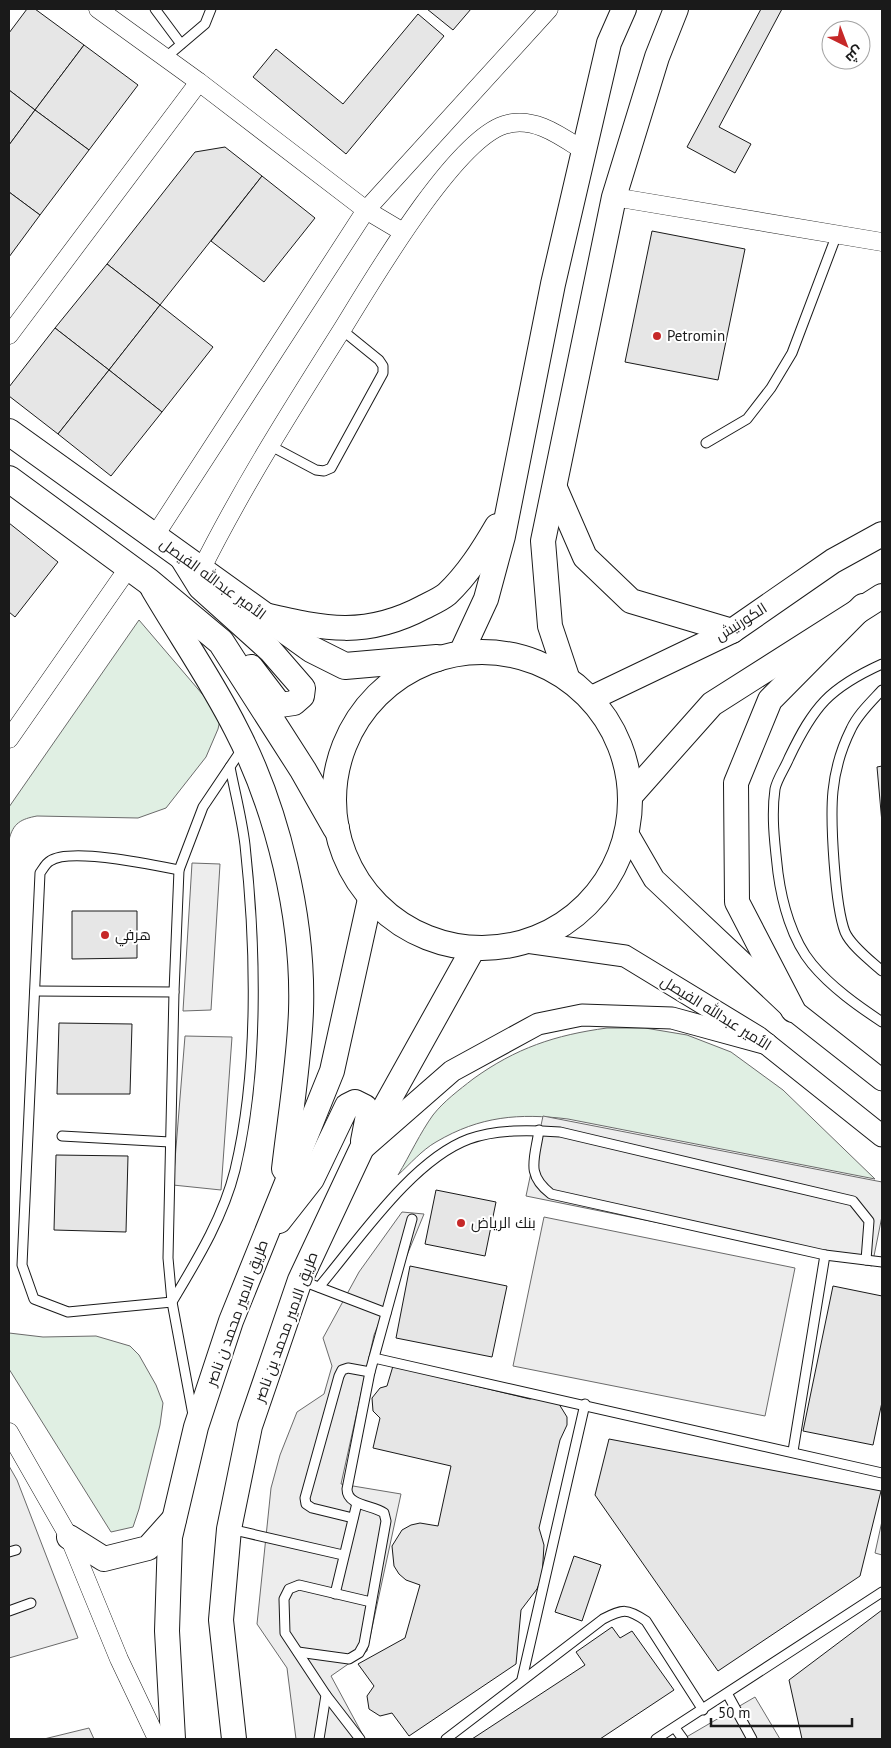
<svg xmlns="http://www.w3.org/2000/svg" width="891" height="1748" font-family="'PT Sans',Cairo,sans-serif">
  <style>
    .green { fill: #e0efe3; stroke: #6a6a6a }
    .parking { fill: #ededed; stroke: #6a6a6a }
    .building { fill: #e6e6e6; stroke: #1a1a1a }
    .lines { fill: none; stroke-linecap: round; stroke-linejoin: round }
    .service-casing { stroke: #1a1a1a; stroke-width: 11 }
    .minor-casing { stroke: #1a1a1a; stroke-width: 19 }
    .tertiary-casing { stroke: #1a1a1a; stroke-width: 23 }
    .secondary-casing { stroke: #1a1a1a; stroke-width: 26 }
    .primary-casing { stroke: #1a1a1a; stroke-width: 28 }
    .service { stroke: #fff; stroke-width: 9 }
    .minor { stroke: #fff; stroke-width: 18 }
    .tertiary { stroke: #fff; stroke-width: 21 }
    .secondary { stroke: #fff; stroke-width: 24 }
    .primary { stroke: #fff; stroke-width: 26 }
    .poi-dot { fill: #c62828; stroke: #fff; stroke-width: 2 }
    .labels { text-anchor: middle; stroke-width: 4; stroke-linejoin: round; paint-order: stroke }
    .poi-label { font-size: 15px; fill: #1a1a1a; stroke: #fff; text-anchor: start }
    .street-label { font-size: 15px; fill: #1a1a1a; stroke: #fff }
  </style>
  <rect width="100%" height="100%" fill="#fff"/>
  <!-- green -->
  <g class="green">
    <path d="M139,620l82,96 -3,13 -12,28 -40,51 -28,10 -101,-2c-16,3 -24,7 -28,24v-33z"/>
    <path d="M607,1028h38l42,7 44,17 52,38 92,89 -307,-60c-49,-6 -88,-3 -132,23 -14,8 -26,22 -38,33 12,-20 22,-42 35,-60 11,-14 26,-25 40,-36 43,-31 82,-44 134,-51z"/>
    <polygon points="9,1333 43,1337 96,1336 130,1346 139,1355 156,1385 163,1403 160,1425 139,1509 133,1527 111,1532 9,1369"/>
  </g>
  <!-- parking -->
  <g class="parking">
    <polygon points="192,863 220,864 211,1010 183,1011"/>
    <polygon points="185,1036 232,1037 221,1190 173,1185"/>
    <polygon points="543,1116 882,1182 882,1216 872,1266 526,1196"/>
    <polygon points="402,1212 424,1214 374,1335 341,1484 401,1494 367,1651 331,1676 365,1739 296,1739 287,1668 257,1624 271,1488 280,1455 297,1412 324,1394 332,1366 323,1338 359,1272"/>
    <polygon points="544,1217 795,1268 765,1416 513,1366"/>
    <polygon points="9,1466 17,1480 78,1638 9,1658"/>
    <polygon points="882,1521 882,1555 875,1553"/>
    <polygon points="755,1697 780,1739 683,1739"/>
    <polygon points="89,1728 94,1739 44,1739"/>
  </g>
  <!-- building -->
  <g class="building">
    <polygon points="27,9 35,9 84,45 35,110 9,90 9,33"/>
    <polygon points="427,9 471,9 453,30"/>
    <polygon points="761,9 782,9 719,127 751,144 735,173 687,147"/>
    <polygon points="418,14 444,36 346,154 253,77 276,49 343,104"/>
    <polygon points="84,45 138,85 89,150 35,110"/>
    <polygon points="9,90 35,110 9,145"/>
    <polygon points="35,110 89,150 40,215 9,192 9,145"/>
    <polygon points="225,147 262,176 160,305 107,264 195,152"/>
    <polygon points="262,176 315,218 264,282 211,241"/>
    <polygon points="9,192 40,215 9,257"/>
    <polygon points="652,231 745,249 718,380 625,362"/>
    <polygon points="107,264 160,305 109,370 55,328"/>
    <polygon points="160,305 213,347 162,412 109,370"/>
    <polygon points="55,328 109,370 58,434 9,396 9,387"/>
    <polygon points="109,370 162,412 111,476 58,434"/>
    <polygon points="9,523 58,562 15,617 9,612"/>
    <polygon points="882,766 882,823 877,767"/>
    <polygon points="72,911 137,911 137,958 72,959"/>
    <polygon points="59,1023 132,1024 130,1094 57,1094"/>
    <polygon points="56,1155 128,1156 126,1232 54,1230"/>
    <polygon points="436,1190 496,1202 485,1256 425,1244"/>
    <polygon points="410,1266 507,1286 492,1357 396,1338"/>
    <polygon points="833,1286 882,1296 882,1402 873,1445 803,1431"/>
    <polygon points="393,1366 530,1399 537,1397 559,1404 567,1417 567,1425 560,1440 539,1528 544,1545 542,1577 537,1589 521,1610 516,1664 409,1736 392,1713 380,1716 369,1709 367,1696 374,1686 358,1664 405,1638 420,1585 406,1580 399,1574 394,1566 392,1546 402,1530 411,1525 420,1523 438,1526 451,1466 373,1448 380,1418 373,1411 372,1398 380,1388 387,1386"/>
    <polygon points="609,1439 881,1491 860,1576 718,1671 595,1495"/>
    <polygon points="574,1556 601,1565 582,1621 555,1612"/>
    <polygon points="882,1610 882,1739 802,1739 789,1680"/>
    <polygon points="612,1627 620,1638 632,1631 674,1690 600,1739 472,1739 585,1665 576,1652"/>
  </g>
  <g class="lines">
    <defs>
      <g id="service">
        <polyline points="155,9 181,44"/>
        <polyline points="165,58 205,24 211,9"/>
        <polyline points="706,443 747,419 771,388 792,353 837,234"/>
        <polyline points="269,445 316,470 324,471 331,468 383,373 383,366 379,360 342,330"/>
        <path d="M882,664c-53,24 -68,42 -93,94 -4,10 -12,21 -14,31 -4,28 0,57 3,84 4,30 14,67 34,91 19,23 46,42 70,58"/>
        <path d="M882,690c-11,12 -24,24 -31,39 -9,18 -16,42 -18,62 -3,30 2,115 12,141 6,14 26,29 37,39"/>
        <path d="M179,870c-25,-5 -109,-23 -129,-9 -4,2 -7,8 -10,12l-18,392 12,34 34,13 104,-10c25,-42 51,-84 63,-132 24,-100 21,-223 10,-325 -3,-26 -10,-52 -15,-78"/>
        <polyline points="35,991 174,992"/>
        <path d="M539,1130c-4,29 -14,44 12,64l274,61 57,7"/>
        <polyline points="62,1136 170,1142"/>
        <polyline points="300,1280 386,1313"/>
        <path d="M319,1287c39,-46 93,-127 150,-148 28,-10 61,-9 91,-7l293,69 16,20 -3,39"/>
        <polyline points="374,1358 882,1473"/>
        <polyline points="193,1415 172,1302 168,1258 174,992 179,870 203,807 242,749"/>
        <polyline points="793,1451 825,1255"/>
        <polyline points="353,1518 312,1508 306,1504 305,1498 339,1376 342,1370 348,1368 370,1372"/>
        <polyline points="230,1529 343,1555"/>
        <polyline points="9,1552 16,1550"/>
        <polyline points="335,1594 357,1503"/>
        <polyline points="9,1611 31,1603"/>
        <path d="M298,1652l51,7 10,-6 5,-9 22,-123 -2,-8c-11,-8 -37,-7 -37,-24l23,-117 42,-153"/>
        <polyline points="522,1679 585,1404"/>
        <polyline points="326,1695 360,1739"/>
        <polyline points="728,1695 752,1739"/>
        <polyline points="675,1728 683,1739"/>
        <polyline points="319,1739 326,1695 285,1633 284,1599 289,1589 299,1585 371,1602"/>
        <path d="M446,1739l157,-120c20,-10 24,-11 43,2l57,89"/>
        <polyline points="656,1739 882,1592"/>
      </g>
      <g id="minor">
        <polyline points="98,9 199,82 366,210 403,232"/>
        <polyline points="614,197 882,242"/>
        <polyline points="9,335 199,82"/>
        <polyline points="154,537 366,210 549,9"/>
        <path d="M201,570c42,-84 92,-163 142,-242 29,-47 111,-187 161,-203 29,-10 57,11 80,26"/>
        <polyline points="9,739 129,567"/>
        <polyline points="9,1432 69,1537 119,1659 157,1739"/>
      </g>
      <g id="tertiary">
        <polyline points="628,834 654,879 793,1010 882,1080"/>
        <polyline points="526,942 625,956 758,1037 882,1136"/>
        <polyline points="365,1147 452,1071 538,1024 582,1015 672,1018 767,1044"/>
      </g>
      <g id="secondary">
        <polyline points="555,488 585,557 631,601 732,631"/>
        <polyline points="182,558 200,587 270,650 303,688 302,696 294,703 280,705 251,667"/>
        <path d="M153,589c27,46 59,92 83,140 42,81 68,190 65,282 -2,52 -11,106 -17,158"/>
        <path d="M264,615c61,14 102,23 160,-8 8,-4 17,-8 23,-13 21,-20 36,-44 50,-68"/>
        <circle cx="482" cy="800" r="148"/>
        <polyline points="461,653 486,599 503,536 553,284 609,43 624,9"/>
        <polyline points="567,677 550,626 543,541 614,197 657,57 676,9"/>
        <polyline points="592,698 732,631 833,561 882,534"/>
        <polyline points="632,794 712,704 882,596"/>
        <polyline points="793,1010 737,902 736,783 770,700 863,606"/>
        <polyline points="279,1221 312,1179 347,1106 355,1102 365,1107 368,1115 363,1141"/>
        <polyline points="69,1537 104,1559 148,1548 174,1519"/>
        <polyline points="173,1739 167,1631 170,1537 196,1427 231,1321 332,1071 370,899"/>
        <polyline points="234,1739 221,1620 229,1529 250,1426 300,1280 361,1150 473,949"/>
      </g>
      <g id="primary">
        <polyline points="9,432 311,649 345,666 437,658"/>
        <polyline points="9,479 148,581 221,642 303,770 336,828"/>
      </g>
    </defs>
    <!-- service casing -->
    <use href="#service" class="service-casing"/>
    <!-- minor casing -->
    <use href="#minor" class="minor-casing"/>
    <!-- tertiary casing -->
    <use href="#tertiary" class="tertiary-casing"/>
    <!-- secondary casing -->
    <use href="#secondary" class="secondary-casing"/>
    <!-- primary casing -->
    <use href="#primary" class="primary-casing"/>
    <!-- service -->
    <use href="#service" class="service"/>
    <!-- minor -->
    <use href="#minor" class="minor"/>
    <!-- tertiary -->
    <use href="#tertiary" class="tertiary"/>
    <!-- secondary -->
    <use href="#secondary" class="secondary"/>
    <!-- primary -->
    <use href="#primary" class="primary"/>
  </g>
  <!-- markers -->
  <g class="poi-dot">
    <circle cx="657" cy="336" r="5"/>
    <circle cx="105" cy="935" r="5"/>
    <circle cx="461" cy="1223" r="5"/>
  </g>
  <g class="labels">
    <!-- poi labels -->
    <g class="poi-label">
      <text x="667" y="341">Petromin</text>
      <text x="115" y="940">هرفي</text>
      <text x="471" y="1228">بنك الرياض</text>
    </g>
    <!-- street labels -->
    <g class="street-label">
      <text transform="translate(213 579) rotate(36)" y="5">الأمير عبدالله الفيصل</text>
      <text transform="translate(741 622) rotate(-32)" y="5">الكورنيش</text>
      <text transform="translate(716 1013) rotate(32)" y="5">الأمير عبدالله الفيصل</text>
      <text transform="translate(237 1313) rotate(-70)" y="5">طريق الامير محمد ن ناصر</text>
      <text transform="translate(286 1327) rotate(-70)" y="5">طريق الامير محمد بن ناصر</text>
    </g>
  </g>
  <!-- border -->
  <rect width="891" height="1748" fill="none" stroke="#1a1a1a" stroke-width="20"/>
  <!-- north arrow -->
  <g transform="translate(846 45) rotate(138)"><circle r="24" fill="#ffffff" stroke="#a3a3a3"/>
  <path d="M0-4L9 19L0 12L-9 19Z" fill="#c62828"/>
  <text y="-8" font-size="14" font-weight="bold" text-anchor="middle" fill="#1a1a1a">ش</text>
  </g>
  <!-- scale -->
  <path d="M711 1718v8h141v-8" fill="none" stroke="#1a1a1a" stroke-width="2.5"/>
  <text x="718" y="1718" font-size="15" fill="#1a1a1a" stroke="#ffffff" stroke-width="4" paint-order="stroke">50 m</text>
</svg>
